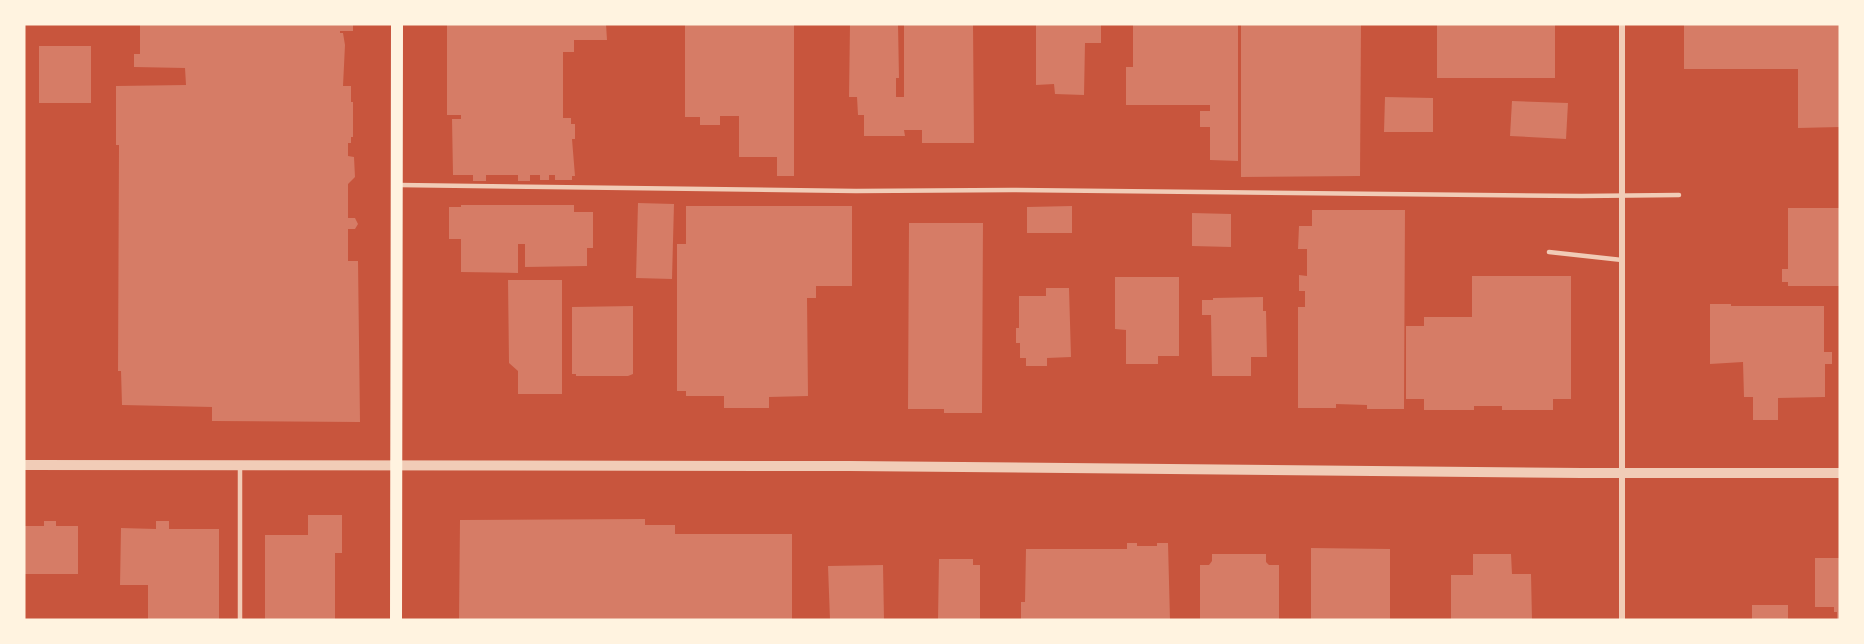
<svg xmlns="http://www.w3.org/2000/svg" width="1864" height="644" font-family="Commissioner,sans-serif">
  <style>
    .building { fill: #d67c66 }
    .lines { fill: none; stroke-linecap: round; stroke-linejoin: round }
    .service { stroke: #f1ccb7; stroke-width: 4.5 }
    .minor { stroke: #f1ccb7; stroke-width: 6 }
    .tertiary { stroke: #f1ccb7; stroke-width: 10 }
    .secondary { stroke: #fff3e0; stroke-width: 12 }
  </style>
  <rect width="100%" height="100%" fill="#c8553d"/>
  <!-- building -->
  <g class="building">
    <polygon points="140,24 353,24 353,31 340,31 340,33 343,33 345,45 343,86 351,86 351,102 353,102 353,137 351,137 351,143 348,143 348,156 354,157 355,177 348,184 348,218 355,218 358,224 355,229 348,229 348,261 358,261 360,422 212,421 212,407 122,405 121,371 118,371 119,145 116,145 116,86 186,85 185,68 134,67 134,54 140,54"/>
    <polygon points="447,24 606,24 607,40 574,40 574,52 563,52 563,118 571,118 571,124 575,124 575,139 572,139 575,176 572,176 572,180 555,180 555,175 549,175 549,180 540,180 540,175 530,175 530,181 518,181 518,175 486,175 486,181 473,181 473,175 453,175 452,119 461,119 461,115 447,115"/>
    <polygon points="685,24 794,24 794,176 777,176 777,157 739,157 739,116 720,116 720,125 700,125 700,117 685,117"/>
    <polygon points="850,24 898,24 899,78 896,78 896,97 904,97 904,24 973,24 974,143 922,143 922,130 904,130 905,136 864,136 864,115 858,115 857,97 849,97"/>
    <polygon points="1036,24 1101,24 1101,43 1085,43 1084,95 1055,94 1054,84 1036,85"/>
    <polygon points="1133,24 1238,24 1238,161 1210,160 1210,127 1200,127 1200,111 1210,111 1210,105 1126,105 1126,67 1133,67"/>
    <polygon points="1241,24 1361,24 1360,176 1241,177"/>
    <rect x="1437" y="24" width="118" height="54"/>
    <polygon points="1684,24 1840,24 1840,127 1798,128 1798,69 1684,69"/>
    <rect x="39" y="46" width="52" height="57"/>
    <polygon points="1385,97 1433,98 1433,132 1384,132"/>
    <polygon points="1512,101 1568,103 1566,139 1510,136"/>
    <polygon points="638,203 674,204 672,279 636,278"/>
    <polygon points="461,205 574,205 574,212 593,212 593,248 587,248 587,266 525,267 525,244 518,244 518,273 461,272 461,239 449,239 449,207 461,207"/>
    <polygon points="686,206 852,206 852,286 816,286 816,298 807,298 808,396 769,397 769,408 724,408 724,396 686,396 686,391 677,391 677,244 686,244"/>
    <polygon points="1072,206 1072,233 1027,233 1027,207"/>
    <polygon points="1788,208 1840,208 1840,286 1788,286 1788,282 1782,282 1782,269 1788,269"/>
    <polygon points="1312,210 1405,210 1404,409 1367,409 1367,405 1336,404 1336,408 1298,408 1298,307 1305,307 1305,291 1299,291 1299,275 1307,276 1307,249 1298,249 1299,226 1312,226"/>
    <polygon points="1192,213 1231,214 1231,247 1192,246"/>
    <polygon points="909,223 983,223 982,413 944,413 944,409 908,409"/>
    <polygon points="1472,276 1571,276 1571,399 1553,399 1553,410 1502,410 1502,406 1474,406 1474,410 1424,410 1424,399 1406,399 1406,326 1424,326 1424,317 1472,317"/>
    <polygon points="1115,277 1179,277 1179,356 1158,356 1158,364 1126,364 1126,330 1115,329"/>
    <polygon points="508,280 562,280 562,394 518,394 518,371 509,363"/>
    <polygon points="1046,288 1069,288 1071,357 1047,358 1047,366 1026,366 1026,358 1020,358 1020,343 1016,343 1016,328 1019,328 1019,296 1046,296"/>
    <polygon points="1263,297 1263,311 1266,311 1267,357 1251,357 1251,376 1212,376 1211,315 1202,315 1202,300 1213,300 1213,298"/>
    <polygon points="1710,304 1731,304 1731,306 1824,306 1824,352 1832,352 1832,364 1825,364 1825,397 1778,398 1778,420 1753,420 1753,397 1744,397 1743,362 1710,364"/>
    <polygon points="633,306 633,374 628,376 576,376 576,374 572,374 572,307"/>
    <polygon points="308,515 342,515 342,553 335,553 335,620 265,620 265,535 308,535"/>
    <polygon points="645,519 645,525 675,525 675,534 792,534 792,620 459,620 460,520"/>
    <polygon points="44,521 56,521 56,526 78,526 78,574 24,574 24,526 44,526"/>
    <polygon points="156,521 169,521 169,529 219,529 219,620 148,620 148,585 120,585 121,528 156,529"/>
    <polygon points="1127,543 1137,543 1137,546 1157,546 1157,543 1168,543 1170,620 1021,620 1021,602 1025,602 1026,549 1127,549"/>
    <polygon points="1311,548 1390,549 1390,620 1311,620"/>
    <polygon points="1212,554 1266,554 1266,562 1269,565 1279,565 1279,620 1200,620 1200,565 1209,565 1212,561"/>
    <polygon points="1473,554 1511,554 1512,574 1531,574 1532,620 1451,620 1451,575 1473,575"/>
    <polygon points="1815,558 1840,558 1840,620 1837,620 1837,612 1834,612 1834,607 1815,607"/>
    <polygon points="939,559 973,559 973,565 980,565 980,620 938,620"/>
    <polygon points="883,565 884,620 830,620 828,566"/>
    <rect x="1752" y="605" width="36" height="15"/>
  </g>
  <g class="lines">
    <!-- service -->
    <g class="service">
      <polyline points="399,185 856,191 1012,190 1581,196 1679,195"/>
      <polyline points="1549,252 1622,260"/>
      <polyline points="240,465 240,620"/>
    </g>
    <!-- minor -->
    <polyline class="minor" points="1622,620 1622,24"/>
    <!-- tertiary -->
    <polyline class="tertiary" points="24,465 850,466 1582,473 1840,473"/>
    <!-- secondary -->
    <polyline class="secondary" points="396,620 397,24"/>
  </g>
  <!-- border -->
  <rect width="1864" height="644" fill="none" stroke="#fff3e0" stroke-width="51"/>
</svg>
